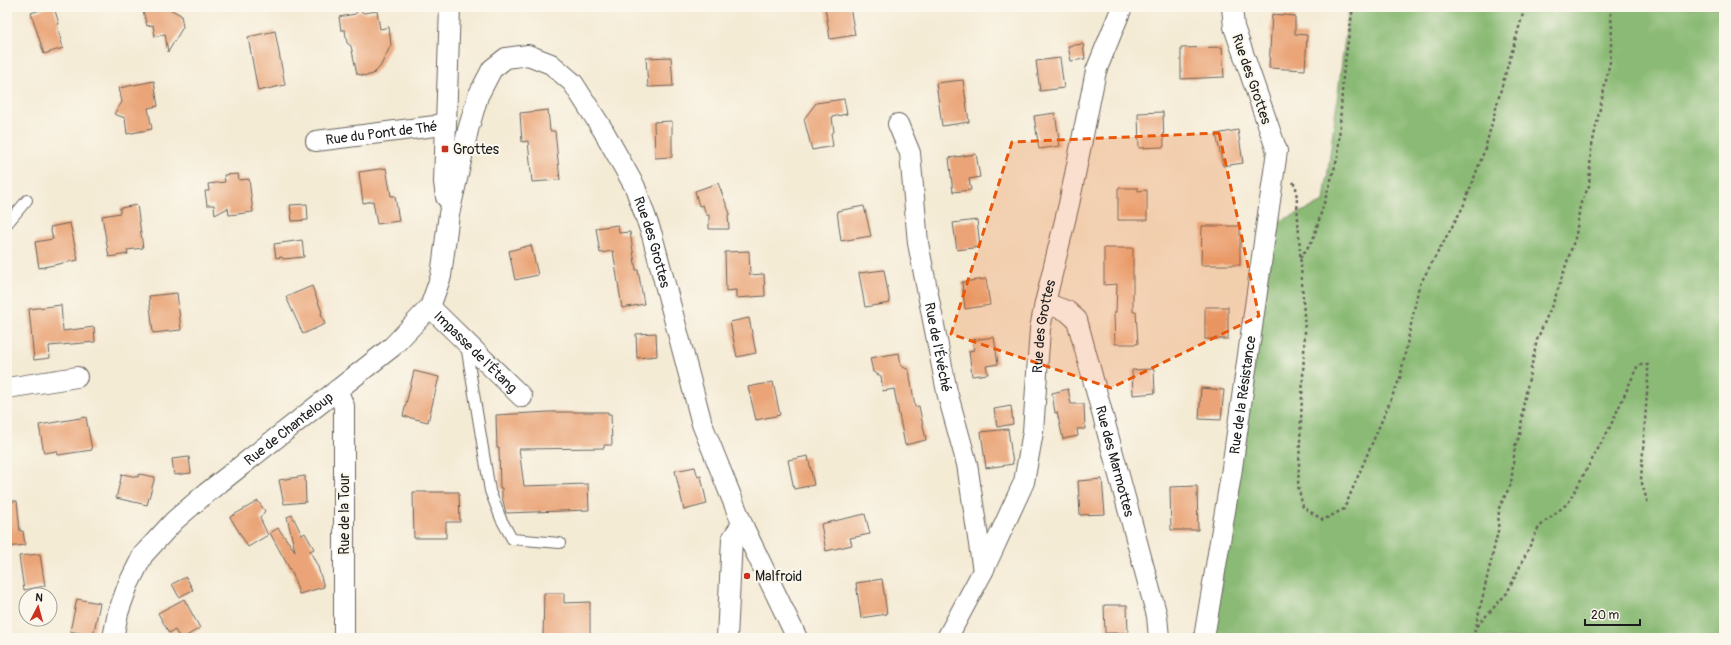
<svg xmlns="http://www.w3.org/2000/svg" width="1731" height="645" font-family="Pangolin,sans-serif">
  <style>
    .forest { fill: #8aba74; stroke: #536b48 }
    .building { fill: #eaa477 }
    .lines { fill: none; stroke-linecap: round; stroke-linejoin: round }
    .service-casing { stroke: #68645d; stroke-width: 12 }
    .minor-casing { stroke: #68645d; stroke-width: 22 }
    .path { stroke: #68645d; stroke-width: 2.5; stroke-dasharray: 3 3; stroke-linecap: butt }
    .service { stroke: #fff; stroke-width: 10 }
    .minor { stroke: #fff; stroke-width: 20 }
    .marked { fill: #e8590c; fill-opacity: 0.2; stroke: #e8590c; stroke-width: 3; stroke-dasharray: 8 5; stroke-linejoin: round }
    .poi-dot { fill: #c8321e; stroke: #fbf7ec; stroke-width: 1.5 }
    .labels { text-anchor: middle; stroke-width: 4; stroke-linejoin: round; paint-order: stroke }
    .street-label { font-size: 14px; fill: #1c1c1c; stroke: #fbf7ec }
    .poi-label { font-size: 14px; fill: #1c1c1c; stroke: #fbf7ec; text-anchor: start }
  </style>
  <rect width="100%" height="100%" fill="#fbf7ec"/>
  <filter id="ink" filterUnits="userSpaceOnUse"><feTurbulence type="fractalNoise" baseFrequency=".025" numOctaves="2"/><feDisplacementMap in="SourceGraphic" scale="8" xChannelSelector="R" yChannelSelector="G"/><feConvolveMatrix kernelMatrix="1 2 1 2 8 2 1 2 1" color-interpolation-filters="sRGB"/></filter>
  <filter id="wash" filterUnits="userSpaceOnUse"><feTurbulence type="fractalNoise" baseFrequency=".012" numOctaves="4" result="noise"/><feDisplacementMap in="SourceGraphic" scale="16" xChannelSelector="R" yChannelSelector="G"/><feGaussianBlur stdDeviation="0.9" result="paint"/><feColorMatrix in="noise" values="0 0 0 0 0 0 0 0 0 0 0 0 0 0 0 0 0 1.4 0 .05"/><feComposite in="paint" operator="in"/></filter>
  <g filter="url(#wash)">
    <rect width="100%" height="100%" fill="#f4ebd5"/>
    <!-- forest -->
    <polygon class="forest" points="1349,7 1724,7 1724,638 1211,638 1276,223 1324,202"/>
    <g id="blocks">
      <!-- building -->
      <g class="building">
        <polygon points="49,7 54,7 59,24 57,25 63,48 44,54 31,13"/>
        <polygon points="142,7 166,7 181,15 183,27 168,52 165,34 155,37 153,25 147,26"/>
        <polygon points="825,7 850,7 855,35 830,39"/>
        <polygon points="359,10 364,13 377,11 380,29 389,27 391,45 380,67 373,74 366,76 357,74 351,46 347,43 345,30 341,30 339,17 355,14"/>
        <polygon points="1272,14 1295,16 1295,34 1307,35 1305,70 1269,68"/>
        <polygon points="275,31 285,85 258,91 248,37"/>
        <polygon points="1083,44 1085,59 1071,61 1068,46"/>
        <polygon points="1222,47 1224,77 1181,79 1181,48"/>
        <polygon points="671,57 673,86 648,87 646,58"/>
        <polygon points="1060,58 1064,88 1040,91 1036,61"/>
        <polygon points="963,80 969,122 942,126 936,83"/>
        <polygon points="154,81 158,106 148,108 152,129 127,134 125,118 114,114 122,102 119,88"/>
        <polygon points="844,99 847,114 832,117 834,132 831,133 833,146 812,150 804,119 816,103"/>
        <polygon points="548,110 550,131 555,131 560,180 532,182 528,141 522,142 520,113"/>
        <polygon points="1163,112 1164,147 1139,148 1138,113"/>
        <polygon points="1055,113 1060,146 1039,149 1034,116"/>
        <polygon points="672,121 672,157 655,158 654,122"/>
        <polygon points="1238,130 1243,163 1223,166 1216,134"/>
        <polygon points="976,154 980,177 969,179 971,190 953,192 949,158"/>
        <polygon points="386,168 391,196 395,196 399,221 377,224 373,201 363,203 359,172"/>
        <polygon points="238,174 239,180 249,179 253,212 229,215 228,208 215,215 214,205 207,205 205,191 209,191 208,184 225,182 224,175"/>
        <polygon points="718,183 730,214 728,215 729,229 709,229 709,215 706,215 703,205 699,206 695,191"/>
        <polygon points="1118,188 1138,188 1138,191 1147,190 1147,220 1118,220"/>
        <polygon points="307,204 308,220 292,221 290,205"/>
        <polygon points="137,205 143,248 127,250 128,254 109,257 102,216 120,213 120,208"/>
        <polygon points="864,206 871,236 841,241 837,211"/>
        <polygon points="977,220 980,247 957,250 953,223"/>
        <polygon points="70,223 78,260 39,268 35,242 53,239 50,227"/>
        <polygon points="618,225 619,233 630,232 636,270 638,270 644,304 622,308 613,251 600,253 596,228"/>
        <polygon points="1202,226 1240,226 1240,265 1201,265"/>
        <polygon points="302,240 304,257 283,259 282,257 276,258 274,244"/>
        <polygon points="531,245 538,275 515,280 509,251"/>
        <polygon points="1104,248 1133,248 1133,312 1136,312 1138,344 1115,344 1114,313 1116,312 1117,284 1104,285"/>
        <polygon points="749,251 750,275 764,274 765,296 736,298 736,290 726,291 725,252"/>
        <polygon points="884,270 890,303 865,307 859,273"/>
        <polygon points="986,279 990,305 965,309 962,282"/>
        <polygon points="312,286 322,312 321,313 325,324 303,334 286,297"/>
        <polygon points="177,293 181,330 153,333 149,296"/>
        <polygon points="61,305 63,331 94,327 95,342 49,346 50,358 34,360 29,309"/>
        <rect x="1205" y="307" width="23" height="32"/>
        <polygon points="749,318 756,353 737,357 730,322"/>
        <polygon points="656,333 657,356 637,358 636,334"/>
        <polygon points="994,337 998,364 986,366 988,374 972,376 969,351 974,350 972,340"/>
        <polygon points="899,353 901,366 909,370 915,407 919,406 926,440 905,445 894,389 883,391 881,376 873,372 870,358"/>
        <polygon points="1154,369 1155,393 1133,395 1132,370"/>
        <polygon points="414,371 439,377 428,422 403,416"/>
        <polygon points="773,382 780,415 756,420 748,387"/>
        <polygon points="1201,388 1224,390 1221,420 1199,419"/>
        <polygon points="1068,389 1071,404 1084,404 1085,429 1077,429 1078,436 1063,439 1057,412 1055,413 1052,393"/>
        <polygon points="1011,406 1013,424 997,427 994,409"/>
        <polygon points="549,412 608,412 608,414 611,414 612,445 604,445 604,448 519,449 524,486 588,484 589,510 506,513 502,497 502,488 500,488 499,448 497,448 496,415"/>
        <polygon points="86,417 92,450 58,455 57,451 44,453 39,425"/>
        <polygon points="1008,429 1013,464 986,468 981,432"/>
        <polygon points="808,456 814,485 794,489 788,460"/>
        <polygon points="189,457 191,473 174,475 172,459"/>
        <polygon points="695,467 698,477 701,476 707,504 684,510 675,471"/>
        <polygon points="122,474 138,477 139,474 155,477 147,505 116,498"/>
        <polygon points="305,476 306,502 284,504 279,480"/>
        <polygon points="1102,479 1105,514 1080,515 1078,481"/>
        <polygon points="1197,486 1198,530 1171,530 1170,487"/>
        <polygon points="413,492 459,492 460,522 446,522 446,538 414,538"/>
        <polygon points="7,501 17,501 20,531 23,531 25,545 7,547"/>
        <polygon points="258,501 265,511 260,518 268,535 248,547 230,517"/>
        <polygon points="865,514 870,534 850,538 852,545 826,551 821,524"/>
        <polygon points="292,515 302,535 305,533 314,549 310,551 318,567 324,587 299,594 293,575 270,533 278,528 295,551 287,517"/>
        <polygon points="40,554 45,586 24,590 19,556"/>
        <polygon points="186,577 193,590 179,597 172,584"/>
        <polygon points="882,579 887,614 861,618 856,583"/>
        <polygon points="544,593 564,593 564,603 590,602 590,638 543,638"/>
        <polygon points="77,599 100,603 93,636 70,631"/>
        <polygon points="184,599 200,628 183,638 180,638 175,630 169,633 158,613"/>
        <polygon points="1104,605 1127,605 1128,633 1105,633"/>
      </g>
    </g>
  </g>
  <g filter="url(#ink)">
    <use href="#blocks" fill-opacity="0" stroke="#68645d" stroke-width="1"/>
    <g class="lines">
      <defs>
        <g id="service">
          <polyline points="7,224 27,200"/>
          <polyline points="466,345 490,491 501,519 512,539 560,543"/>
        </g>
        <g id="minor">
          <path id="s1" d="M898,124l12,29 8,90 29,149 20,72 16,107"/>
          <path id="s2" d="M316,141l119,-15 11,-5"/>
          <polyline points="446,197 444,182 450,7"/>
          <path id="s3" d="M1045,303l22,8 10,9 80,296 2,22"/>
          <path id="s4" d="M430,307l92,90"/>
          <polyline points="7,388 77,377"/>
          <polyline points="337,390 344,406 344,638"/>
          <path id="s5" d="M113,638l5,-25 10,-28 15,-30 31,-34 30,-26 188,-148 38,-40 11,-31 8,-62 19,-84 10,-34 14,-27 14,-11 22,-3 23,9 22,19 30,47 32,57 17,48 50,189 41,102 54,112"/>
          <polyline points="727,638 732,539 738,530 743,526"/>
          <path id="s6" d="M947,638l36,-67 41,-89 9,-50 7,-103 5,-26 24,-99 27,-133 26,-64"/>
          <path id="s7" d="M1204,638l27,-163 46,-324 -43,-124 -2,-20"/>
        </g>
      </defs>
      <!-- service casing -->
      <use href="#service" class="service-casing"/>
      <!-- minor casing -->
      <use href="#minor" class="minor-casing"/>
      <!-- path -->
      <g class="path">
        <polyline points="1293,182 1296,187 1305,331 1298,486 1303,507 1323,520 1344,509 1400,378 1419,286 1463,207 1485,149 1503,82 1525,7"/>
        <polyline points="1300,258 1313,240 1338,156 1343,76 1353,7"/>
        <polyline points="1477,626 1507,593 1539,527 1568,503 1609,429 1638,365 1648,365 1648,378 1641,480 1648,504"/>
        <polyline points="1473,638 1498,531 1499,508 1511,484 1515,446 1520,435 1524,402 1537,340 1555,298 1576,235 1580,205 1589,186 1591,150 1610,62 1612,28 1610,7"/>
      </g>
      <!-- service -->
      <use href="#service" class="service"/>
      <!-- minor -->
      <use href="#minor" class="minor"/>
    </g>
  </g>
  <!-- marked area -->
  <path class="marked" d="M1219,133l40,183 -148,72 -160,-54 61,-192z"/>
  <!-- markers -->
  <g class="poi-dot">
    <rect x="441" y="145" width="8" height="8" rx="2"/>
    <circle cx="747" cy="576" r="4"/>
  </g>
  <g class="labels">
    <!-- street labels -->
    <g class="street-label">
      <text transform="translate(1252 79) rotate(71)" y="5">Rue des Grottes</text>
      <text dy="5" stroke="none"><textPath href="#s2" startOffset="66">Rue du Pont de Thé</textPath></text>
      <text dy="5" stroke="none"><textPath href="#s5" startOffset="989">Rue des Grottes</textPath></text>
      <text dy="5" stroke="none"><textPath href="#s6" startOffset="331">Rue des Grottes</textPath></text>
      <text dy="5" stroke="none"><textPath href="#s1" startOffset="228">Rue de l'Évéché</textPath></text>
      <text dy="5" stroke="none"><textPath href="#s4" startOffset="64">Impasse de l'Étang</textPath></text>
      <text dy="5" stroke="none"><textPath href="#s7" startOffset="246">Rue de la Résistance</textPath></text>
      <text dy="5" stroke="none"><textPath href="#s5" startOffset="282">Rue de Chanteloup</textPath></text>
      <text dy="5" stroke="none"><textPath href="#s3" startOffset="183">Rue des Marmottes</textPath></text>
      <text transform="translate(344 514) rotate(-90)" y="5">Rue de la Tour</text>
    </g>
    <!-- poi labels -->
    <g class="poi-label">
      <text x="453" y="154">Grottes</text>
      <text x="755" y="581">Malfroid</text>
    </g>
  </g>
  <!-- margin -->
  <rect width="1731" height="645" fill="none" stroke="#fbf7ec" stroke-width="24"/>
  <!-- north arrow -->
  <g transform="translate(38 607) rotate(6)"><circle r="19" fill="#fbf7ec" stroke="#a29f99"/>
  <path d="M0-3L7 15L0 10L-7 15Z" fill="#c8321e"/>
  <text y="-6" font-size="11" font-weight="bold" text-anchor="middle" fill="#1c1c1c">N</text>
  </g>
  <!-- scale -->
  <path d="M1585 619v6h55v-6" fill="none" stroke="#1c1c1c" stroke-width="2"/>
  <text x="1591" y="619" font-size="12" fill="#1c1c1c" stroke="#fbf7ec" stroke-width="3" paint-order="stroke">20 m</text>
</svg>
